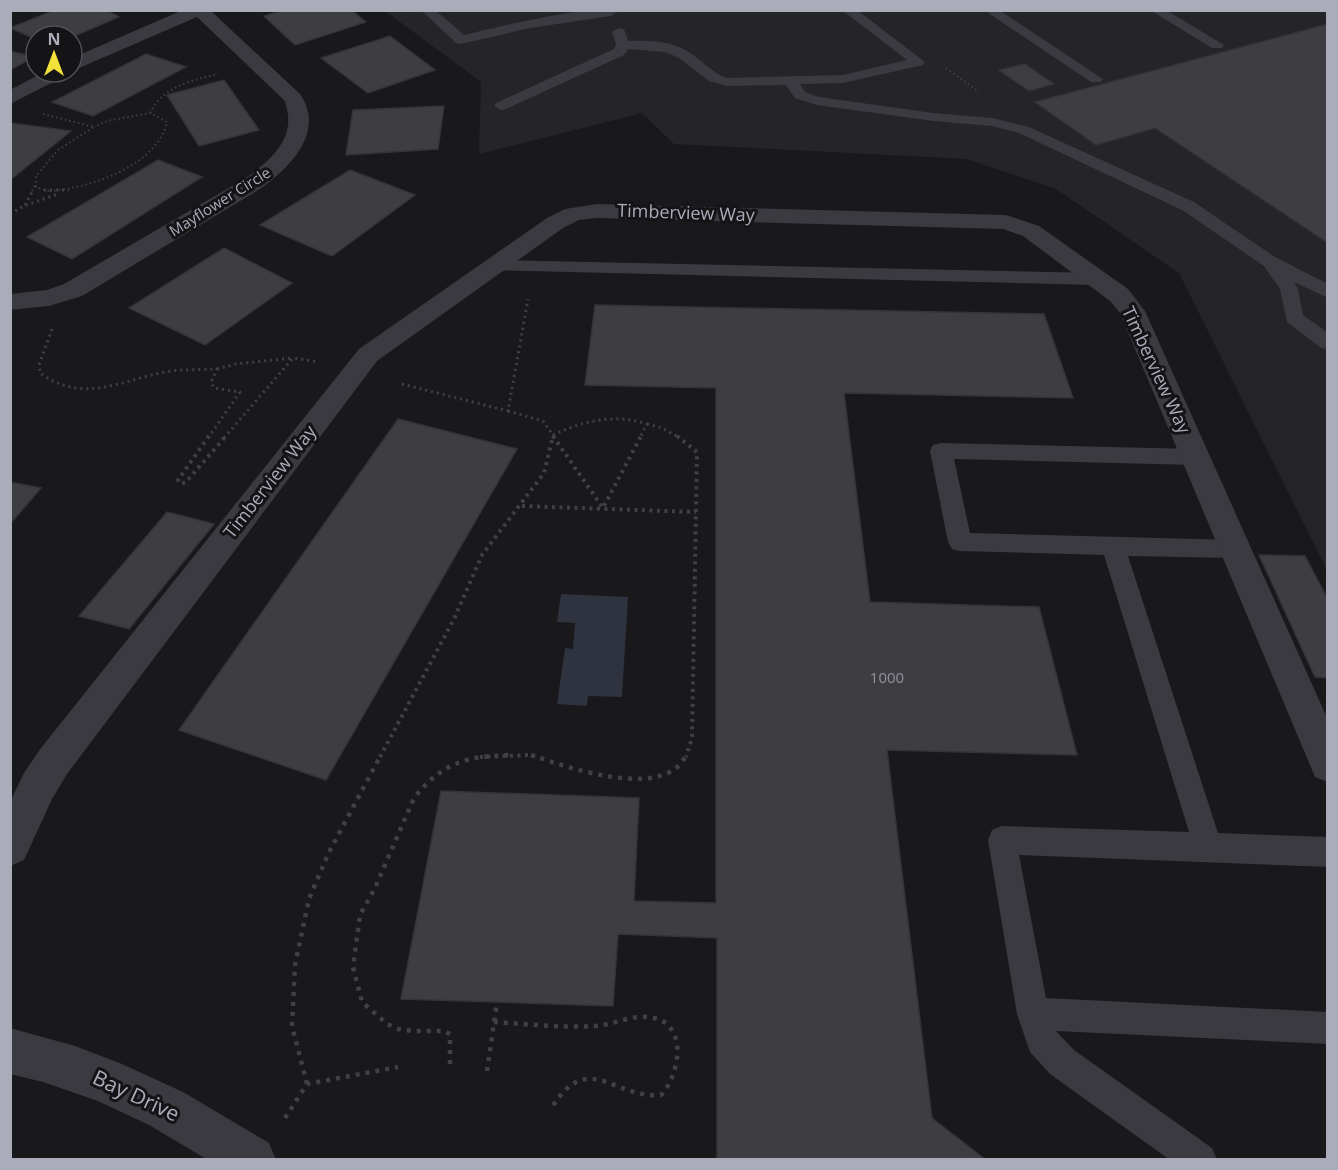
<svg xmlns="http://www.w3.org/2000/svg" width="1338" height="1170" font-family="'Open Sans',sans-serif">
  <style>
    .built { fill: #252428 }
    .water { fill: #2e333f }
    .building { fill: #3e3e42; stroke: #343337; stroke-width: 1.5 }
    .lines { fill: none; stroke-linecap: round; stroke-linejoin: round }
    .path-far3 { stroke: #404047; stroke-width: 2; stroke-dasharray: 1.5 3; stroke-linecap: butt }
    .path-far2 { stroke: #404047; stroke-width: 3; stroke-dasharray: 2 4; stroke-linecap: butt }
    .path-far1 { stroke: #404047; stroke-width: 4; stroke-dasharray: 3 4.5; stroke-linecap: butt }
    .path { stroke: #404047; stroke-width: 4.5; stroke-dasharray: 4 6; stroke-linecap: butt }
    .lane { fill: #3a3a40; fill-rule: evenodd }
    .street { fill: #3a3a40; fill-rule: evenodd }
    .labels { text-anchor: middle; stroke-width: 6; stroke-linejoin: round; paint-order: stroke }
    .far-street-label { font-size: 15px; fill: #abacba; stroke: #141316 }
    .number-label { font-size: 15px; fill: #90909c }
    .street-label { font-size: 18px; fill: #abacba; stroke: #141316 }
    .near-street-label { font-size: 21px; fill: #abacba; stroke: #141316 }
  </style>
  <rect width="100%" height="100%" fill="#19181b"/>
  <!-- built -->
  <polygon class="built" points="385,11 1327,11 1327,570 1179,273 1056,189 967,159 674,144 642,113 479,154 481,82"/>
  <!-- water -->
  <polygon class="water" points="561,594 628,597 622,697 588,696 587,706 557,704 565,648 573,649 575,623 557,622"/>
  <!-- building -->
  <g class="building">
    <polygon points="55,10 106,10 119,17 72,37 36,36 36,39 10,28"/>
    <polygon points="284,10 351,10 366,22 295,45 264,16"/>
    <polygon points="1328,24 1328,243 1155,128 1096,145 1035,102"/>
    <polygon points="390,36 435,70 368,93 321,58"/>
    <polygon points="10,51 34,57 10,70"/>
    <polygon points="146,54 186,67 93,116 52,102"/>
    <polygon points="1025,64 1054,84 1029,91 999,70"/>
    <polygon points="224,80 259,130 199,146 167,95"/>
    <polygon points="444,106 438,149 346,155 353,110"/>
    <polygon points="10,124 11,123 71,131 10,180"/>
    <polygon points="158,160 202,177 72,259 27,237"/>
    <polygon points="350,170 415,195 332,256 260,225"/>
    <polygon points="224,248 292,283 205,345 129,308"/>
    <polygon points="595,305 1044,314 1073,398 844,393 870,602 1039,607 1077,755 887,750 932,1118 986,1160 717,1160 717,938 618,934 613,1006 401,999 441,791 639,798 634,901 716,903 716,388 585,385"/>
    <polygon points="398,419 517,449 326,780 179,730"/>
    <polygon points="10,482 41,488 10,524"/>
    <polygon points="167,512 214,524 129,629 79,616"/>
    <polygon points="1259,555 1305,556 1328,600 1328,678 1315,677"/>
  </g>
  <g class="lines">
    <!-- path-far3 -->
    <g class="path-far3">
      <polyline points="946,68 979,92"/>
      <path d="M150,113c13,-27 41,-32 68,-39"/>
      <polyline points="43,114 94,127"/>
      <polyline points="32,191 35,185"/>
      <polyline points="49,191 36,187 36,176 58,150 94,127"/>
      <path d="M50,191c40,-3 107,-25 117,-69l-17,-9 -43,8 -13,6"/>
    </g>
    <!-- path-far2 -->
    <g class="path-far2">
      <polyline points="44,190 69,190"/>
      <polyline points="25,205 33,190"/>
      <polyline points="10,214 24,206 58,194"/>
      <path d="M52,329l-13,36 1,8c44,31 79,8 125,-1 17,-3 35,-2 52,-3l-6,13 3,6 26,4 -32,46"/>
      <polyline points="217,369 236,364 292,358"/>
      <polyline points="402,384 508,411 528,299"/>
      <polyline points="508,411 543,421 553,435"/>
      <polyline points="647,424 662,428 680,438"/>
      <polyline points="553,435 554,438"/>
      <path d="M553,435c30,-14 61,-22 94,-11l-7,14"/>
      <polyline points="224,438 293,358 319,362"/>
    </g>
    <!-- path-far1 -->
    <g class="path-far1">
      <polyline points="209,436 178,480 181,484 186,482 226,436"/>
      <polyline points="553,436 603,508 641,436"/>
      <polyline points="677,436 697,452 692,738 686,757"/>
      <polyline points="522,506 696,512"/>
      <polyline points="380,757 454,619 482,555 544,473 553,436"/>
      <polyline points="480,757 530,755 536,757"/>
    </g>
    <!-- path -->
    <g class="path">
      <path d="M531,755c35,12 134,47 155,0"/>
      <path d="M494,1022c33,2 68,6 101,4 19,-1 39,-13 59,-8 35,8 25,58 7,77 -48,4 -72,-46 -109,12"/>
      <path d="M450,1064v-30l-6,-3h-32l-14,-2 -11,-5 -25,-22 -9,-35 7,-52 15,-27 39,-90c28,-35 52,-42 96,-43"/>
      <polyline points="487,1071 497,1002"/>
      <polyline points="307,1084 292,1026 295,965 309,899 329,852 381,755"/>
      <polyline points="285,1118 307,1084 398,1067"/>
    </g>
    <!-- lane -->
    <g class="lane">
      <path d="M421,10h14l29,25c30,-7 129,-32 153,-23l-6,4 -81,12 -69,16 -5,-1z"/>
      <path d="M842,10h15l68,52 -2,3 -80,18 -43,1 5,8 14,5 114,16 59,5 37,9 165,75 81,55 53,27v14l-34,-16 4,7 5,26 25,18v16l-7,-1 -34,-26 -7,-33 -16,-23 -82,-56 -163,-77 -27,-7 -59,-5 -116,-16 -22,-7 -9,-13 -59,1 -18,-5 -30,-23 -14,-6 -37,-3 -4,6 -118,54 -5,1 -7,-4 2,-3 118,-54 2,-4 -4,-13 7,-4 5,1 4,12c22,-1 46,0 64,13 12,9 21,19 35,24l116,-3 64,-15z"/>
      <polygon points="984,10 999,10 1103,79 1101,82 1091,82"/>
      <polygon points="1150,10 1166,10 1224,45 1222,48 1212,48"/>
      <polygon points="494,260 1096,273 1102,275 1105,279 1102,283 1096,285 488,270 485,266 488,262"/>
      <polygon points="941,443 1195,449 1203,451 1206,457 1203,463 1195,465 954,459 970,533 1235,540 1243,542 1247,549 1243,556 1235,558 1128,556 1218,833 1328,837 1328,867 1019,855 1046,998 1328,1012 1328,1044 1056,1031 1074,1050 1212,1148 1217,1160 1170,1160 1050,1074 1030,1052 1017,1014 988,840 992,830 1002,826 1189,832 1104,555 960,551 952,549 948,542 930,451 933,445"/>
    </g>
    <!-- street -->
    <g class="street">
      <path d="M183,10h27l90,84c26,38 -10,73 -40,95l-178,107 -33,10 -39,4v-16l37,-4 17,-6 180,-105c28,-19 55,-43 40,-79l-87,-83 -125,54v-13z"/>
      <polygon points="44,72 68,72 65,76 10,104 10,90"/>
      <polygon points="597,204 1006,215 1039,226 1128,289 1145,311 1328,720 1328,782 1315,777 1120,313 1110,301 1023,236 1003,229 597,218 579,220 563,228 377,361 67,774 52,799 24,860 10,866 10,802 24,773 41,748 359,349 547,218 565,209"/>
      <polygon points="10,1028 75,1046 122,1064 183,1092 269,1143 276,1160 208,1160 149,1125 98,1101 43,1082 10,1074"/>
    </g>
  </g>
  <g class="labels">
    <!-- far-street labels -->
    <g class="far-street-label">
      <text transform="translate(220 202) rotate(-32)" y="5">Mayflower Circle</text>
    </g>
    <!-- number labels -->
    <g class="number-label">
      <text x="887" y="683">1000</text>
    </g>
    <!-- street labels -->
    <g class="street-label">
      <text transform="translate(686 213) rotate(2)" y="6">Timberview Way</text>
      <text transform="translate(1156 370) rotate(65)" y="6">Timberview Way</text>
      <text transform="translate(270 482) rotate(-52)" y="6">Timberview Way</text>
    </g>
    <!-- near-street labels -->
    <g class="near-street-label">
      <text transform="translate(136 1096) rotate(25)" y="7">Bay Drive</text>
    </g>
  </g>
  <!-- border -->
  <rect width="1338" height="1170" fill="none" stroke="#abacba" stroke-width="24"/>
  <!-- north arrow -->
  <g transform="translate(54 54)"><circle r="28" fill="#141316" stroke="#505058" stroke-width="1.5"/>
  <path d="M0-4.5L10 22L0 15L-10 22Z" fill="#f1e13a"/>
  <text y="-9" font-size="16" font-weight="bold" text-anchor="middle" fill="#abacba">N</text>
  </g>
</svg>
